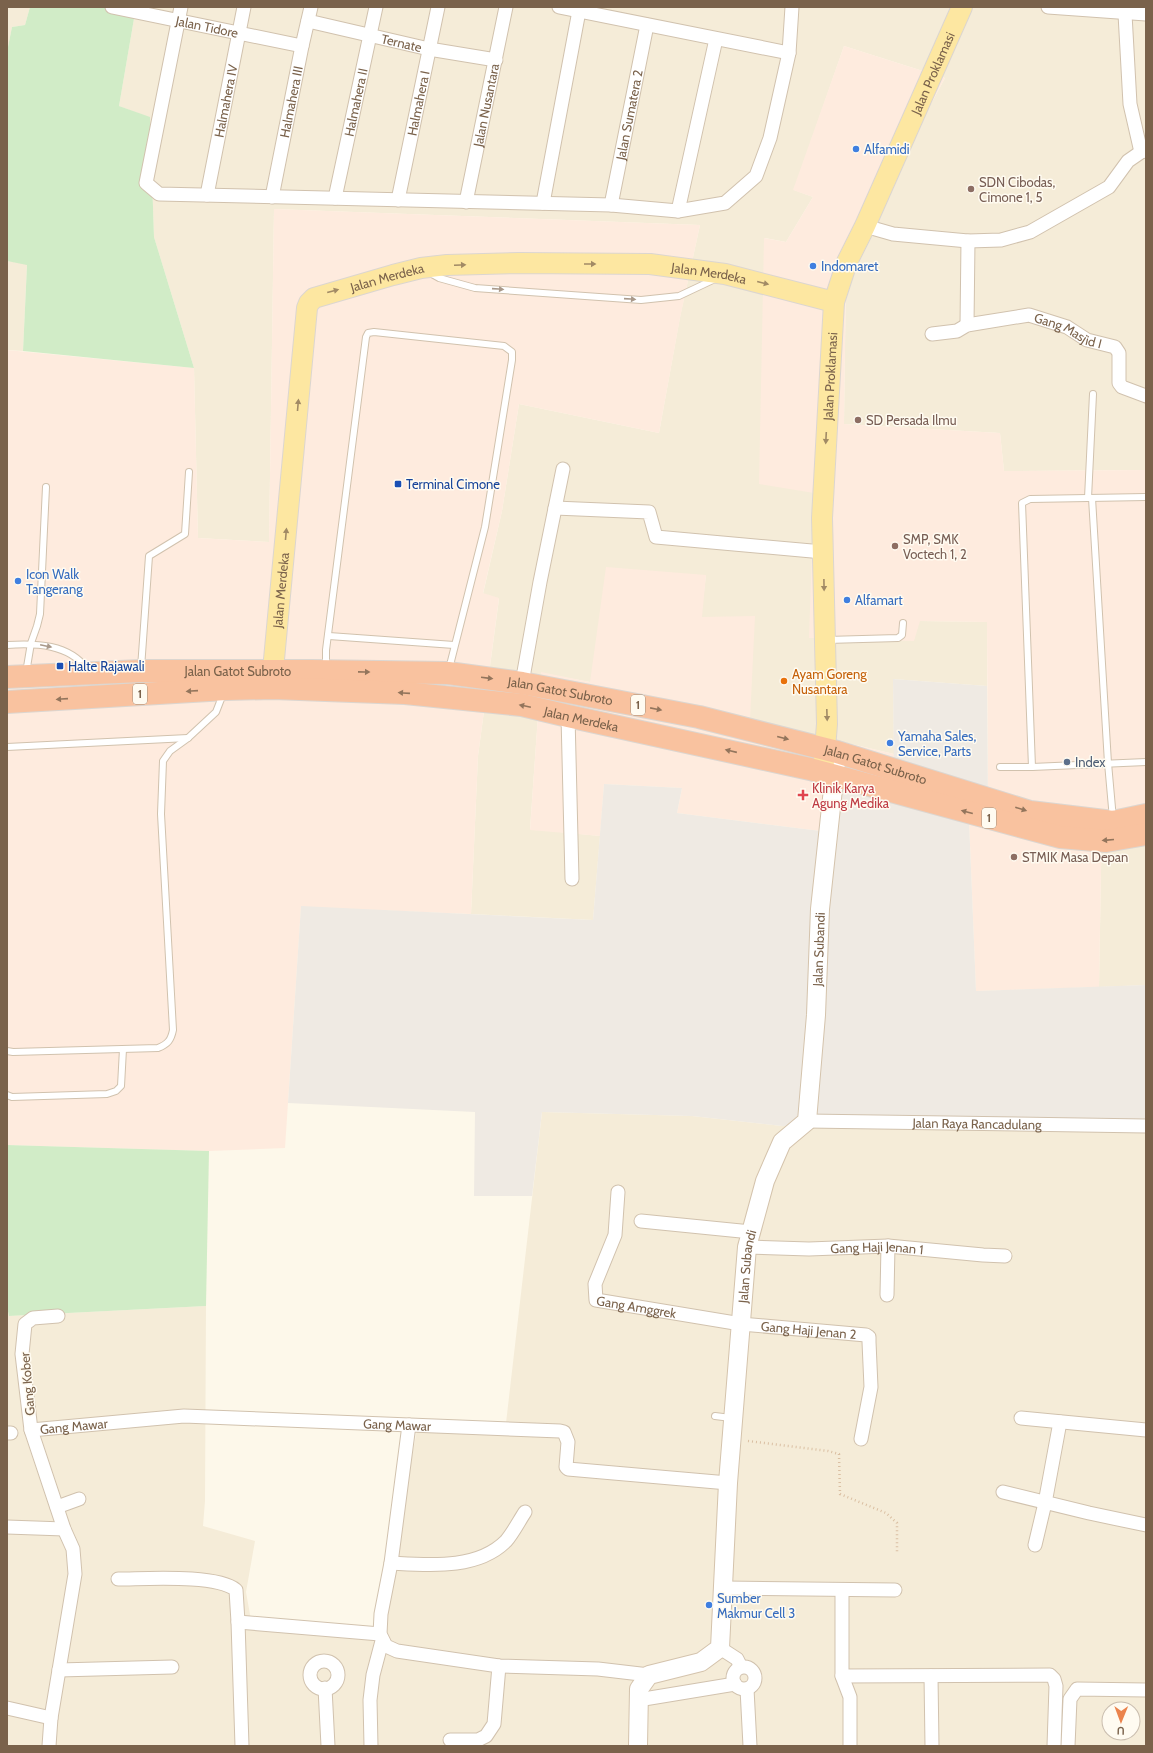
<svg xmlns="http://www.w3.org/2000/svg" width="1153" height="1753" font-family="Cabin,sans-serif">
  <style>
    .residential { fill: #f5ecd8; fill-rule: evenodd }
    .commercial { fill: #feebde }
    .industrial { fill: #efeae3 }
    .green { fill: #d1ecc7 }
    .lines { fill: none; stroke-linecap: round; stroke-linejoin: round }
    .lane-casing { stroke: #d1c2ae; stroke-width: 8 }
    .street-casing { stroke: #d1c2ae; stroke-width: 15 }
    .secondary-casing { stroke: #d4c3ac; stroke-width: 20 }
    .primary-casing { stroke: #dcd6d0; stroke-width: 22 }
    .highway-casing { stroke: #dcd6d0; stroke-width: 24 }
    .path { stroke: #dabfa2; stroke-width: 2.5; stroke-dasharray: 1 3; stroke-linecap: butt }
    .lane { stroke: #fff; stroke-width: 6 }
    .street { stroke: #fff; stroke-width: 13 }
    .secondary { stroke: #fff; stroke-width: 18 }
    .primary { stroke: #fde7a1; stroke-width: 20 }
    .highway { stroke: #f9c29f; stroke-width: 22 }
    .oneway { fill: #a18a65 }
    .oneway2 { fill: #a9998a }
    .oneway3 { fill: #93755c }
    .shop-dot { fill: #3f7fe0; stroke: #fffbf1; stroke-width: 1.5 }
    .education-dot { fill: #8d6e63; stroke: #fffbf1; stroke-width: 1.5 }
    .transit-dot { fill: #1a4fb4; stroke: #fffbf1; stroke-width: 1.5 }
    .food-dot { fill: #e8710a; stroke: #fffbf1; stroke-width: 1.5 }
    .service-dot { fill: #5c6f8a; stroke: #fffbf1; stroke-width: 1.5 }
    .health-dot { fill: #e0444e; stroke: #fffbf1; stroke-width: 1.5 }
    .labels { text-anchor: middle; stroke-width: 3; stroke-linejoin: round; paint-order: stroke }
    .shield { fill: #fffbf1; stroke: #a2907d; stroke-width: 1 }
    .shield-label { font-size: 12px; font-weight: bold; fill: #7a624b }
    .street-label { font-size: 13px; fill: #7a624b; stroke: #fffbf1 }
    .shop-label { font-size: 13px; fill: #366cbe; stroke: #fffbf1; text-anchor: start }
    .education-label { font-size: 13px; fill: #785e54; stroke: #fffbf1; text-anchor: start }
    .transit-label { font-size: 13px; fill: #164399; stroke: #fffbf1; text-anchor: start }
    .food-label { font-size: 13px; fill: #c56008; stroke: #fffbf1; text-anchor: start }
    .service-label { font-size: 13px; fill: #4e5e75; stroke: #fffbf1; text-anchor: start }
    .health-label { font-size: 13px; fill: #be3a42; stroke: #fffbf1; text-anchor: start }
  </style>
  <rect width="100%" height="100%" fill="#fdf8ea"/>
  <!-- residential -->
  <g class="residential">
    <polygon points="7,7 30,7 25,25 12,27 7,52"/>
    <polygon points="136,7 1146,7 1146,470 1004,471 1000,433 844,424 846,271 884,190 945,78 844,46 794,190 813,197 786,242 765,238 814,493 920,621 987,622 987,686 893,679 894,754 749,720 701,617 706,575 590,682 541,673 530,829 600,836 593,920 471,914 478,756 499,599 483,594 502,511 519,404 659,433 680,317 700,225 274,209 269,542 198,538 194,368 154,237 150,118 119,106"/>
    <polygon points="7,261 27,264 23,351 7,350"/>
    <polygon points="1146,804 1146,985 1099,987 1102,814"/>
    <path d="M542,1112l150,4 90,10 364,-7v627h-1139v-439l2,9 197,-10 -1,195 -2,25 52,15 -9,51 5,28 127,16 41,-217 87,4zM1109,1709h24v24h-24z"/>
  </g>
  <!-- commercial -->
  <g class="commercial">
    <polygon points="844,46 945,78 884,190 846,271 844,424 1000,433 1004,471 1146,470 1146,804 1102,814 1099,987 976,991 969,820 988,800 987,622 920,621 914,641 809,638 814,493 759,484 764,238 786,242 813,197 793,190"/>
    <polygon points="274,209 700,225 680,318 659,433 519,404 502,511 483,593 499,598 478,756 471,914 301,907 285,1148 209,1151 7,1145 7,350 194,368 198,538 269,542"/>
    <polygon points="606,567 706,575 702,617 755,616 750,720 894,754 894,787 837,833 677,813 682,788 604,784 600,836 530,830 541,672 590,682"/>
  </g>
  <!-- industrial -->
  <polygon class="industrial" points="893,679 987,686 988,800 969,820 976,991 1146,985 1146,1119 782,1126 692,1116 542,1112 532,1196 474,1196 475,1112 288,1103 301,906 593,920 604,784 682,788 677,813 837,833 842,779 894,787"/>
  <!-- green -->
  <g class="green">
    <polygon points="30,7 136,7 119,106 150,117 154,237 194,368 23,351 27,265 7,261 7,52 12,27 25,25"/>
    <polygon points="7,1145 209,1151 206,1306 9,1316 7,1307"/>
  </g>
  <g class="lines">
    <defs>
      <g id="lane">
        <polyline points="430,273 439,278 475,288 641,300 679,296 715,279"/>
        <polyline points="1088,498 1093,394"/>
        <polyline points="1092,498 1108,763 1113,819"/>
        <polyline points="329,636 454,645"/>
        <polyline points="827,640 898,638 902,635 903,623"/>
        <path d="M7,645c29,-2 62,-1 80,24"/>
        <polyline points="326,667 326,650 366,337 368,333 374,332 504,346 512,352 512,360 485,527 449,669"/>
        <polyline points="141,668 149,556 185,534 189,472"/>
        <polyline points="26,673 31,643 37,626 40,614 46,487"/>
        <polyline points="7,747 188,738"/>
        <polyline points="1000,767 1032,767 1146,762"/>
        <polyline points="1032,767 1022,503 1030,499 1146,497"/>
        <path d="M7,1051l6,1 145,-4c10,-4 13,-8 15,-18l-12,-216 2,-53 7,-10 18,-13 28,-26 7,-18"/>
        <polyline points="7,1095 12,1097 107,1094 116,1091 121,1086 123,1049"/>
        <polyline points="715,1416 731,1418"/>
      </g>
      <g id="street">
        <path id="s1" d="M112,7l190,39"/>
        <polyline points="181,7 146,183 159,194 611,205 678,211 725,203 756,176 770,138 789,53 792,7"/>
        <polyline points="559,7 789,53"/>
        <polyline points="1048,7 1146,14"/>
        <polyline points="1125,14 1130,104 1141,152"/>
        <path id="s2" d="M308,21l121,28 67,11"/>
        <path id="s3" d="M207,195l37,-188"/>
        <path id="s4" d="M272,197l30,-151 9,-39"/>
        <path id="s5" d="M335,198l41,-191"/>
        <path id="s6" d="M398,200l40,-193"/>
        <path id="s7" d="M466,202l40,-195"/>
        <polyline points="543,203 579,11"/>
        <path id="s8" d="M611,205l36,-180"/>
        <polyline points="678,211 716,39"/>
        <polyline points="865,226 893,234 968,241 1001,240 1030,232 1109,187 1128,161 1141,152 1146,151"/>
        <polyline points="967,325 968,241"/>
        <path id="s9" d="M932,334l25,-3 10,-6 62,-10 38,12 20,13 28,7 4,6v30l3,4 24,9"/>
        <polyline points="555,508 649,512 656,537 823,552"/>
        <polyline points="522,683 540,582 563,469"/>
        <polyline points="568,716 572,879"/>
        <path id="s10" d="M807,1121l339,5"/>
        <path id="s11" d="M618,1192l-3,43 -20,49 1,16 145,24 125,11 3,2v5l2,45 -10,52"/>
        <polyline points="641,1221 751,1232"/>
        <path id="s12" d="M747,1247l62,2 79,-3 95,9 22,1"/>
        <polyline points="887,1295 888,1246"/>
        <polyline points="1021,1418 1146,1430"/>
        <polyline points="409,1425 391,1563 381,1614 380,1634 386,1646 397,1651 499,1666 598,1669 649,1675"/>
        <path id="s13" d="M31,1430l153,-14 376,15 4,1 4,10 -2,25 2,2 160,14"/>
        <polyline points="7,1433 11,1433"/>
        <polyline points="1003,1492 1089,1513 1146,1525"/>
        <polyline points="57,1507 79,1499"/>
        <polyline points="7,1527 64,1529"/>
        <polyline points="1035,1545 1045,1503 1060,1422"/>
        <path d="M391,1563c38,2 86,7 115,-22 7,-8 13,-20 19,-29"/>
        <path d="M118,1579c28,0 98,-5 118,11l2,32 4,124"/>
        <polyline points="724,1588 895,1590"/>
        <polyline points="842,1596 842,1676 850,1697 850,1746"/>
        <polyline points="238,1622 380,1634"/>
        <polyline points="720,1648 737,1659 741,1667"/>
        <circle cx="324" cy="1675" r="14"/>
        <circle cx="744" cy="1678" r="11"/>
        <polyline points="59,1670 172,1667"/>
        <polyline points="842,1676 1050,1675 1054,1679 1056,1686 1054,1746"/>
        <polyline points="931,1676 932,1746"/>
        <polyline points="325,1688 328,1746"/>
        <polyline points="747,1689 750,1746"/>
        <polyline points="638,1700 735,1684"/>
        <polyline points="7,1708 51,1718"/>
        <polyline points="450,1740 478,1740 486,1736 494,1724 499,1666"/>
        <polyline points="49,1746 51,1718 75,1574 73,1549 64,1529 31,1430 22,1354 25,1324 33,1318 58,1316"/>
        <polyline points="371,1746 370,1700 373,1675 382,1641"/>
        <polyline points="1068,1746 1070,1699 1077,1689 1146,1690"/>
      </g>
      <g id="secondary">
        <path id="s14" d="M638,1746l1,-57 10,-14 52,-13 19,-14 8,-165 19,-236 18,-66 17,-39 25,-21 9,-106 4,-106 17,-157"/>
      </g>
      <g id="primary">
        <path id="s15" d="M273,687v-17l34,-362 2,-5 5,-5 79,-23 28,-7 26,-3 72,-2 131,1 75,10 109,28"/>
        <path id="s16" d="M823,773l4,-49 -5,-206 12,-216 13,-40 18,-36 97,-219"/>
      </g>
      <g id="highway">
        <path id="s17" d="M7,677l134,-6h171l136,2 74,10 177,34 138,35 193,60 83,10 33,-7"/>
        <path id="s18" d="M7,702l219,-13 47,-1 132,5 117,12 46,11 242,53 250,68 46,4 40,-7"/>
      </g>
    </defs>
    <!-- lane casing -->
    <use href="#lane" class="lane-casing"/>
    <!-- street casing -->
    <use href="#street" class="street-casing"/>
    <!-- secondary casing -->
    <use href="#secondary" class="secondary-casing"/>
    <!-- primary casing -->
    <use href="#primary" class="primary-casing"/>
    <!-- highway casing -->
    <use href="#highway" class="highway-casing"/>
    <!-- path -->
    <polyline class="path" points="748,1441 828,1451 839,1454 840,1494 886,1513 897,1523 897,1552"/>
    <!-- lane -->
    <use href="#lane" class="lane"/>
    <!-- street -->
    <use href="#street" class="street"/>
    <!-- secondary -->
    <use href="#secondary" class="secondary"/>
    <!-- primary -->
    <use href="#primary" class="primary"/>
    <!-- highway -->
    <use href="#highway" class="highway"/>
  </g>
  <!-- one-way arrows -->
  <defs><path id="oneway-solid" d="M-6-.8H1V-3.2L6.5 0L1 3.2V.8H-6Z"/></defs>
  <g class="oneway">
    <use href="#oneway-solid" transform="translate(590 264)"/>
    <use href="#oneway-solid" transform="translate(460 265) rotate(-2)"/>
    <use href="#oneway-solid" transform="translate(763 283) rotate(14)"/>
    <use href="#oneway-solid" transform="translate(333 291) rotate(-15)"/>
    <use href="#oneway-solid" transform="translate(298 405) rotate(-85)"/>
    <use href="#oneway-solid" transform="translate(826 438) rotate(93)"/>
    <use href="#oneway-solid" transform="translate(286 534) rotate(-85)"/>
    <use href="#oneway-solid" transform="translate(824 585) rotate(89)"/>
    <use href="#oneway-solid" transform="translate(827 715) rotate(88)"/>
  </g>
  <g class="oneway2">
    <use href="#oneway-solid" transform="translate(498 289) rotate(4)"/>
    <use href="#oneway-solid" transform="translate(630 299) rotate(4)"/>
    <use href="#oneway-solid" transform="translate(46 646) rotate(12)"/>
  </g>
  <g class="oneway3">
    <use href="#oneway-solid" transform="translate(364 672) rotate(1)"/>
    <use href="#oneway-solid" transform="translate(487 678) rotate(7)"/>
    <use href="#oneway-solid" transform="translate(192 691) rotate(176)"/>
    <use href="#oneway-solid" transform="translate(404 693) rotate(-176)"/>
    <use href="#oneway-solid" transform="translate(62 699) rotate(176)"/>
    <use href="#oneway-solid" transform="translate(525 706) rotate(-168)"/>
    <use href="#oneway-solid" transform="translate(656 709) rotate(11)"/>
    <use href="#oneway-solid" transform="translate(783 738) rotate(14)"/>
    <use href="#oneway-solid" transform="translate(731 751) rotate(-167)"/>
    <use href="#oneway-solid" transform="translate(1021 809) rotate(17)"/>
    <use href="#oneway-solid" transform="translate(967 812) rotate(-165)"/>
    <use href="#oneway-solid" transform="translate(1108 840) rotate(175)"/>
  </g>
  <!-- markers -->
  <g class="shop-dot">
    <circle cx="856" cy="149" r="4"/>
    <circle cx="813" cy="266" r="4"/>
    <circle cx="18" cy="581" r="4"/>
    <circle cx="847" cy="600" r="4"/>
    <circle cx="890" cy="743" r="4"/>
    <circle cx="709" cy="1605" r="4"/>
  </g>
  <g class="education-dot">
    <circle cx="971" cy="189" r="4"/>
    <circle cx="858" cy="420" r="4"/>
    <circle cx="895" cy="546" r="4"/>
    <circle cx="1014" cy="857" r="4"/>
  </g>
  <g class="transit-dot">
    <rect x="394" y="480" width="8" height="8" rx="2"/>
    <rect x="56" y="662" width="8" height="8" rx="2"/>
  </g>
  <circle class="food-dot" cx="784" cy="681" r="4"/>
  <circle class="service-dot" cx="1067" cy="762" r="4"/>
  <path class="health-dot" d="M801 789h4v4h4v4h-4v4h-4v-4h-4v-4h4z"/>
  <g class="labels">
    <!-- shield labels -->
    <g class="shield">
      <rect x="133" y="684" width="14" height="20" rx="3"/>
      <rect x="631" y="695" width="14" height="20" rx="3"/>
      <rect x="982" y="808" width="14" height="20" rx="3"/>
    </g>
    <g class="shield-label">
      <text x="140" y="698">1</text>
      <text x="638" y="709">1</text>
      <text x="989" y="822">1</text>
    </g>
    <!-- street labels -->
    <g class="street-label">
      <text dy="5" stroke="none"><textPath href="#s1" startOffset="97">Jalan Tidore</textPath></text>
      <text dy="5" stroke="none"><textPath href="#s2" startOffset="96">Ternate</textPath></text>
      <text dy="5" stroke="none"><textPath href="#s16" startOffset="721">Jalan Proklamasi</textPath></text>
      <text dy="5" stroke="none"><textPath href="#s3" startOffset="96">Halmahera IV</textPath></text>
      <text dy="5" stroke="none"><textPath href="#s4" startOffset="97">Halmahera III</textPath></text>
      <text dy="5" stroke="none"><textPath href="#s5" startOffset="98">Halmahera II</textPath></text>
      <text dy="5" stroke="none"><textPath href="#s6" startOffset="99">Halmahera I</textPath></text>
      <text dy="5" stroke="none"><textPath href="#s7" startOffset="99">Jalan Nusantara</textPath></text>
      <text dy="5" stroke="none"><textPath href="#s8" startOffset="92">Jalan Sumatera 2</textPath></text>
      <text dy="5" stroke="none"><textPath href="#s15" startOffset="793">Jalan Merdeka</textPath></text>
      <text dy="5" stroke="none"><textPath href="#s15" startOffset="469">Jalan Merdeka</textPath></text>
      <text dy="5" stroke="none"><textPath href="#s9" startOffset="142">Gang Masjid I</textPath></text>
      <text dy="5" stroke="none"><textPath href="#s16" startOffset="397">Jalan Proklamasi</textPath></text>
      <text dy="5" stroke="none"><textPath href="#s15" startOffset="97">Jalan Merdeka</textPath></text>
      <text dy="5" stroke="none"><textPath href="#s17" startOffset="231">Jalan Gatot Subroto</textPath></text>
      <text dy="5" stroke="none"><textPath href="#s17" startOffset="555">Jalan Gatot Subroto</textPath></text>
      <text dy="5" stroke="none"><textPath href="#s18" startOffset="577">Jalan Merdeka</textPath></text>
      <text dy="5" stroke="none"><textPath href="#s17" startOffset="879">Jalan Gatot Subroto</textPath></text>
      <text dy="5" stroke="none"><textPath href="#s14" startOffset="869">Jalan Subandi</textPath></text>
      <text dy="5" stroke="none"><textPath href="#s10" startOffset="170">Jalan Raya Rancadulang</textPath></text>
      <text dy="5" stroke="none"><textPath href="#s12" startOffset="130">Gang Haji Jenan 1</textPath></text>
      <text dy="5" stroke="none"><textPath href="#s14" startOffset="534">Jalan Subandi</textPath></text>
      <text dy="5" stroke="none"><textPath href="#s11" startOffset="153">Gang Amggrek</textPath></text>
      <text dy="5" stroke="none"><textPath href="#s11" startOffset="327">Gang Haji Jenan 2</textPath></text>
      <text transform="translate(27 1384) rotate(-95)" y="5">Gang Kober</text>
      <text dy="5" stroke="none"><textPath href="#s13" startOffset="367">Gang Mawar</textPath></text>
      <text dy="5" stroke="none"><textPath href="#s13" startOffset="43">Gang Mawar</textPath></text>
    </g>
    <!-- shop labels -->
    <g class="shop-label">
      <text x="864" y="154">Alfamidi</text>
      <text x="821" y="271">Indomaret</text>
      <text x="26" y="579">Icon Walk<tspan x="26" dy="15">Tangerang</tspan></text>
      <text x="855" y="605">Alfamart</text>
      <text x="898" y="741">Yamaha Sales,<tspan x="898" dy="15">Service, Parts</tspan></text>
      <text x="717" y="1603">Sumber<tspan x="717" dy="15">Makmur Cell 3</tspan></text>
    </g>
    <!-- education labels -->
    <g class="education-label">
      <text x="979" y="187">SDN Cibodas,<tspan x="979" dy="15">Cimone 1, 5</tspan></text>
      <text x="866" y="425">SD Persada Ilmu</text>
      <text x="903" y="544">SMP, SMK<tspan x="903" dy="15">Voctech 1, 2</tspan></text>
      <text x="1022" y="862">STMIK Masa Depan</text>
    </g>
    <!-- transit labels -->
    <g class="transit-label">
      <text x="406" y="489">Terminal Cimone</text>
      <text x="68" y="671">Halte Rajawali</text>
    </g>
    <!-- food labels -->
    <g class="food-label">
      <text x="792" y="679">Ayam Goreng<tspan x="792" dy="15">Nusantara</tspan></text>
    </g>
    <!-- service labels -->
    <g class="service-label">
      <text x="1075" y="767">Index</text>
    </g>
    <!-- health labels -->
    <g class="health-label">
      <text x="812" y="793">Klinik Karya<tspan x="812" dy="15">Agung Medika</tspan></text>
    </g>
  </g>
  <!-- border -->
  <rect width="1153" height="1753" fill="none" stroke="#7a624b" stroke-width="16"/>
  <!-- north arrow -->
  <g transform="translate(1121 1721) rotate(181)"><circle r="19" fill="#fffbf1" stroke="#cabeaf"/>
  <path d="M0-3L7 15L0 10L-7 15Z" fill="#eb834c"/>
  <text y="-6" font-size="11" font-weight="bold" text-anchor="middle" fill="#7a624b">U</text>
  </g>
</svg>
